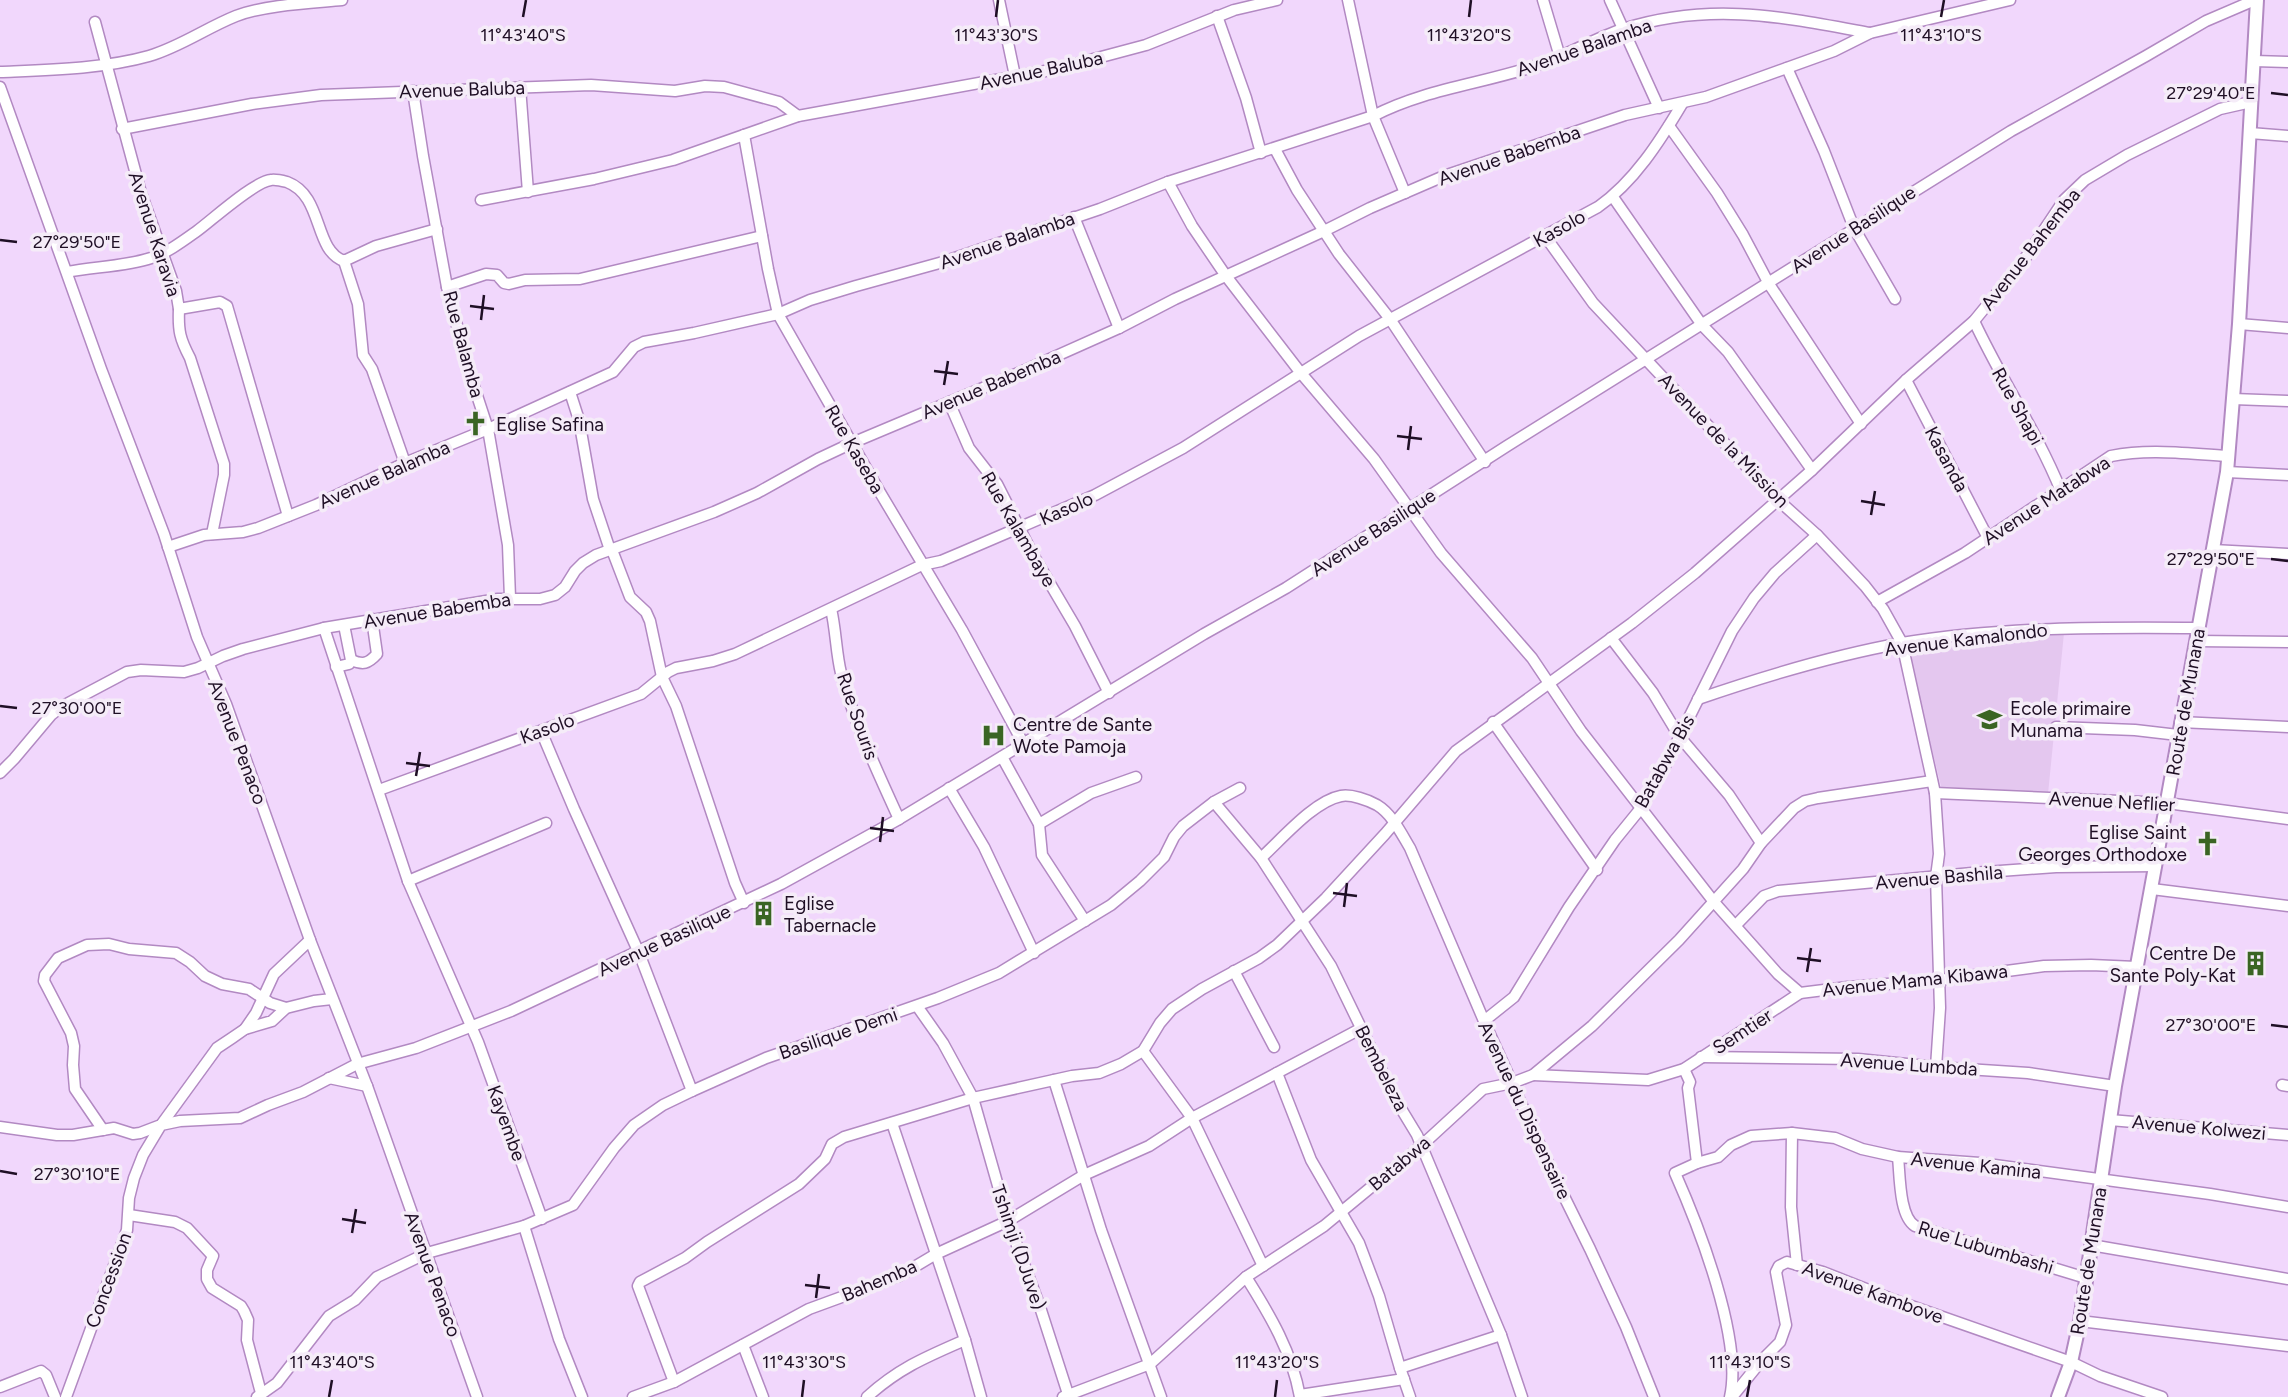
<svg xmlns="http://www.w3.org/2000/svg" width="2288" height="1397" font-family="Figtree,sans-serif">
  <style>
    .built { fill: #e4c7ef }
    .lines { fill: none; stroke-linecap: round; stroke-linejoin: round }
    .street-casing { stroke: #b289c2; stroke-width: 13 }
    .secondary-casing { stroke: #b289c2; stroke-width: 16 }
    .street { stroke: #fff; stroke-width: 10 }
    .secondary { stroke: #fff; stroke-width: 12 }
    .ticks { fill: none; stroke: #1f0f25; stroke-width: 2.5 }
    .labels { text-anchor: middle; stroke-width: 7; stroke-linejoin: round; paint-order: stroke }
    .street-label { font-size: 19px; fill: #1f0f25; stroke: #f5ecf8 }
    .poi-label { font-size: 19px; fill: #1f0f25; stroke: #f5ecf8; text-anchor: start }
    .ticks-label { font-size: 18px; text-anchor: middle; fill: #1f0f25; stroke: #f5ecf8; stroke-width: 7; stroke-linejoin: round; paint-order: stroke }
  </style>
  <rect width="100%" height="100%" fill="#f1d7fc"/>
  <!-- built -->
  <polygon class="built" points="2064,633 2048,794 1942,790 1907,649"/>
  <g class="lines">
    <defs>
      <g id="street">
        <polyline points="999,0 1015,76"/>
        <polyline points="1348,0 1373,116 1405,193"/>
        <polyline points="1543,0 1560,57"/>
        <polyline points="1610,0 1659,108"/>
        <polyline points="1217,16 1246,98 1261,153"/>
        <polyline points="95,22 141,193 176,291 179,309 220,302 227,306 288,516"/>
        <polyline points="2254,61 2288,62"/>
        <polyline points="1787,68 1824,151 1854,228 1895,299"/>
        <path d="M0,72c47,-2 103,-3 149,-16 31,-9 57,-28 87,-40 29,-11 74,-13 106,-16"/>
        <polyline points="0,87 101,369 164,534 197,637 226,704 310,940 367,1086 477,1397"/>
        <polyline points="520,87 528,192"/>
        <polyline points="413,91 423,156 447,287 468,368 488,429 508,545 510,598"/>
        <polyline points="1669,126 1717,193 1743,235 1769,284 1861,424"/>
        <polyline points="122,129 252,104 321,95 591,85 675,91 705,86 724,87 779,102 798,116"/>
        <polyline points="2250,133 2288,136"/>
        <polyline points="744,135 768,269 778,314 878,489 962,630 1023,743"/>
        <polyline points="1275,149 1297,190 1339,254 1390,319 1485,462"/>
        <polyline points="1168,182 1192,226 1226,276 1300,372 1374,459 1441,553 1532,658 1581,731 1714,902 1778,974 1800,993 1848,987 1939,980 2044,966 2091,965 2136,967"/>
        <polyline points="1613,197 1702,325 1728,352 1812,470"/>
        <polyline points="481,200 594,179 673,160 798,116 1056,69 1146,45 1234,10 1277,0"/>
        <polyline points="1074,217 1119,328"/>
        <polyline points="1545,236 1593,303 1777,499 1817,535 1865,586 1883,609 1902,643 1935,793 1939,854 1936,877 1940,1008 1936,1067"/>
        <polyline points="344,261 358,304 363,355 372,369 405,463"/>
        <path d="M67,272c25,-5 61,-6 84,-14 16,-5 32,-17 46,-27 15,-11 58,-50 74,-51 4,-1 12,1 16,2 37,14 26,68 57,79l32,-15 61,-17"/>
        <polyline points="447,287 486,274 497,275 504,283 509,284 525,280 580,279 762,236"/>
        <path d="M179,309c-1,22 1,30 11,49l34,106v11l-12,59"/>
        <path d="M1974,321c27,58 63,111 87,170"/>
        <polyline points="2239,324 2288,328"/>
        <polyline points="1906,380 1988,538"/>
        <polyline points="570,392 579,420 593,499 610,550"/>
        <polyline points="2233,399 2288,401"/>
        <polyline points="949,402 969,448 997,484 1032,553 1075,626 1109,693"/>
        <polyline points="2227,472 2288,475"/>
        <path d="M168,547l36,-12 39,-3 15,-4 58,-23 89,-42 83,-34 125,-57 21,-25 10,-5 50,-9 84,-19 32,-14 46,-14 87,-24 157,-53 68,-27 205,-66c52,-27 108,-32 162,-50 31,-10 58,-27 88,-37 88,-28 160,-12 247,4"/>
        <polyline points="612,550 630,597 646,612 650,621 662,677 676,706 735,883 744,903"/>
        <polyline points="2213,550 2288,554"/>
        <path d="M1877,602l88,-49 146,-97c39,-8 78,-2 117,0"/>
        <path d="M831,609c5,21 5,44 10,64 14,51 36,98 58,146"/>
        <polyline points="324,628 408,881 478,1042 542,1219"/>
        <polyline points="1611,638 1653,693 1679,736 1729,795 1761,843"/>
        <polyline points="2196,641 2288,642"/>
        <path d="M351,660c12,5 17,4 26,-6l-5,-35"/>
        <polyline points="336,667 349,664 351,660 344,625"/>
        <path d="M1698,699c64,-22 137,-44 204,-56 98,-16 198,-16 297,-15"/>
        <polyline points="1493,722 1597,870"/>
        <polyline points="2180,722 2288,727"/>
        <polyline points="2056,727 2135,730 2178,735"/>
        <polyline points="541,731 574,809 639,953 692,1091"/>
        <polyline points="1002,757 1039,824 1042,855 1085,921"/>
        <polyline points="0,773 14,759 51,715 61,707 127,672 141,670 184,672 198,668 223,656 243,649 324,628 498,599 540,599 555,595 565,587 575,571 583,563 596,555 714,512 757,493 818,459 852,443 1016,374 1119,328 1175,299 1324,231 1370,208 1444,176 1625,115 1706,97 1834,51 1870,33 2010,0"/>
        <polyline points="949,788 984,847 1034,953"/>
        <path d="M379,790l262,-96 27,-22 8,-4 37,-7 22,-7 187,-89 19,-4 19,-8 135,-58 88,-47 176,-112 239,-129c36,-25 62,-66 84,-103"/>
        <polyline points="1935,793 2167,803 2288,819"/>
        <polyline points="1214,802 1261,858 1331,966 1397,1102 1417,1135 1501,1335 1522,1397"/>
        <polyline points="1039,824 1091,793 1136,777"/>
        <path d="M1261,858c21,-19 53,-57 80,-62 10,-2 27,4 36,9 15,9 24,28 33,43l74,173 69,153 37,75 36,78 28,70"/>
        <polyline points="408,881 546,823"/>
        <polyline points="2152,889 2288,906"/>
        <polyline points="1736,925 1764,896 1778,891 1972,873 2056,867 2156,866"/>
        <polyline points="1234,971 1274,1047"/>
        <polyline points="917,1006 943,1043 973,1098 1008,1221 1040,1307 1068,1394"/>
        <polyline points="1484,1021 1514,997 1569,907 1615,840 1641,808 1665,766 1732,631 1754,598 1775,573 1817,535"/>
        <polyline points="245,1029 256,1013 274,974 310,940"/>
        <polyline points="1143,1051 1192,1118 1263,1266"/>
        <polyline points="1701,1057 1858,1059 1936,1067 2028,1073 2115,1086"/>
        <polyline points="1684,1069 1690,1082 1688,1088 1697,1163"/>
        <polyline points="1277,1073 1311,1160 1359,1243 1379,1296 1400,1368 1410,1397"/>
        <polyline points="1533,1075 1648,1080 1684,1069 1800,993"/>
        <polyline points="329,1078 367,1086"/>
        <polyline points="1054,1080 1101,1230 1161,1397"/>
        <polyline points="2282,1085 2288,1086"/>
        <polyline points="2110,1120 2288,1135"/>
        <polyline points="892,1123 965,1340 981,1397"/>
        <polyline points="0,1127 57,1135 73,1135 114,1128 133,1134 140,1133 161,1125 217,1048 232,1038 245,1029 272,1021 286,1008 314,1001 332,999"/>
        <polyline points="103,1130 75,1089 73,1065 74,1046 71,1033 44,981 45,975 58,958 87,945 109,944 129,949 176,953 190,962 205,976 222,984 249,989 270,1003 286,1008"/>
        <polyline points="1792,1133 1791,1207 1797,1265"/>
        <path d="M1898,1157c2,18 1,59 17,69l171,52"/>
        <polyline points="129,1215 175,1222 187,1228 213,1256 207,1270 207,1279 212,1288 241,1306 244,1311 248,1320 247,1340 261,1393"/>
        <polyline points="524,1226 559,1339 582,1397"/>
        <polyline points="2091,1245 2288,1279"/>
        <path d="M1246,1277c24,38 46,75 54,120"/>
        <polyline points="2080,1321 2288,1346"/>
        <polyline points="743,1345 763,1397"/>
        <polyline points="1400,1368 1501,1335"/>
        <polyline points="674,1382 638,1286 640,1282 685,1258 707,1242 799,1184 825,1159 832,1144 844,1137 973,1098 1072,1076 1099,1073 1121,1064 1143,1051 1160,1023 1172,1009 1202,989 1259,958 1277,945 1326,898 1385,834 1456,751 1632,623 1695,573 1812,470 1906,380 1974,321 2024,260 2064,200 2085,180 2127,155 2220,109 2251,102"/>
        <polyline points="0,1387 41,1371 46,1375 55,1397"/>
        <polyline points="1300,1395 1404,1379"/>
        <polyline points="66,1397 127,1230 129,1198 134,1178 143,1155 161,1125 180,1121 240,1118 268,1105 303,1092 357,1064 416,1048 511,1011 781,884 899,819 1204,634 1286,588 1507,446 2011,131 2146,56 2206,21 2255,0"/>
        <polyline points="257,1397 277,1383 329,1316 355,1300 377,1277 427,1253 524,1226 573,1205 614,1148 634,1125 663,1105 692,1091 766,1058 938,998 999,973 1111,905 1140,881 1164,857 1174,837 1183,826 1214,802 1240,788"/>
        <polyline points="633,1397 674,1382 809,1309 899,1276 936,1254 1008,1221 1084,1175 1149,1146 1192,1118 1362,1028"/>
        <path d="M867,1397c32,-29 59,-40 98,-57"/>
        <polyline points="1063,1397 1150,1364 1246,1277 1324,1226 1421,1146 1483,1089 1512,1083 1533,1075 1592,1026 1679,940 1743,869 1761,843 1794,808 1805,801 1818,798 1932,781"/>
        <path d="M1730,1397c13,-57 -31,-170 -55,-224l22,-10 21,-6 13,-12 20,-9 41,-3 43,5 27,11 36,8 82,6 230,31 78,13"/>
        <polyline points="1732,1397 1762,1360 1780,1342 1786,1325 1776,1272 1779,1266 1787,1262 1823,1272 1894,1300 2071,1362 2100,1376 2162,1397"/>
      </g>
      <polyline id="secondary" points="2058,1397 2071,1362 2080,1321 2115,1086 2227,472 2239,324 2257,0"/>
    </defs>
    <!-- street casing -->
    <use href="#street" class="street-casing"/>
    <!-- secondary casing -->
    <use href="#secondary" class="secondary-casing"/>
    <!-- street -->
    <use href="#street" class="street"/>
    <!-- secondary -->
    <use href="#secondary" class="secondary"/>
  </g>
  <!-- ticks -->
  <path class="ticks" d="M523,17l3,-17M996,17l2,-17M1469,17l2,-17M1941,17l3,-17M2271,93l17,2M0,240l17,2M470,306l24,3M481,320l3,-25M934,371l24,3M944,385l4,-24M1397,436l25,3M1408,450l3,-24M1861,501l24,4M1871,515l4,-24M2271,559l17,2M0,706l17,2M406,763l24,3M416,776l4,-24M870,828l24,3M880,842l3,-25M1333,893l24,3M1344,907l3,-24M1797,958l24,3M1807,972l4,-24M2271,1025l17,2M0,1171l17,3M342,1219l24,4M352,1233l4,-24M805,1285l25,3M816,1298l3,-24M329,1397l3,-17M802,1397l2,-17M1275,1397l2,-17M1747,1397l3,-17"/>
  <!-- icons -->
  <defs>
    <symbol id="church-bare" viewBox="-9 -9 18 18"><path d="M-1.2-6h2.4v3.5h3.3v2.4h-3.3V6h-2.4V-.1h-3.3v-2.4h3.3Z" fill="#3a6523" stroke="#f5ecf8" stroke-width="2.5" paint-order="stroke"/></symbol>
    <symbol id="school-bare" viewBox="-9 -9 18 18"><path d="M0-5L7-2L0 1L-7-2ZM-4 1L0 2.5L4 1V4Q0 6-4 4Z" fill="#3a6523" stroke="#f5ecf8" stroke-width="2.5" paint-order="stroke"/></symbol>
    <symbol id="hospital-bare" viewBox="-9 -9 18 18"><path d="M-5-5h3v3.5h4V-5h3V5h-3V1.5h-4V5h-3Z" fill="#3a6523" stroke="#f5ecf8" stroke-width="2.5" paint-order="stroke"/></symbol>
    <symbol id="building-bare" viewBox="-9 -9 18 18"><path d="M-4-6H4V6H1V3H-1V6H-4ZM-2.5-4.3h1.7v1.8h-1.7ZM.8-4.3h1.7v1.8H.8ZM-2.5-1h1.7V.8h-1.7ZM.8-1h1.7V.8H.8Z" fill="#3a6523" stroke="#f5ecf8" stroke-width="2.5" paint-order="stroke"/></symbol>
  </defs>
  <g fill-rule="evenodd">
    <use href="#church-bare" x="458" y="406" width="35" height="35"/>
    <use href="#school-bare" x="1972" y="702" width="35" height="35"/>
    <use href="#hospital-bare" x="976" y="718" width="35" height="35"/>
    <use href="#church-bare" x="2190" y="826" width="35" height="35"/>
    <use href="#building-bare" x="746" y="896" width="35" height="35"/>
    <use href="#building-bare" x="2238" y="946" width="35" height="35"/>
  </g>
  <g class="labels">
    <!-- street labels -->
    <g class="street-label">
      <text transform="translate(1584 47) rotate(-19)" y="7">Avenue Balamba</text>
      <text transform="translate(1041 70) rotate(-12)" y="7">Avenue Baluba</text>
      <text transform="translate(462 89) rotate(-2)" y="7">Avenue Baluba</text>
      <text transform="translate(1509 155) rotate(-19)" y="7">Avenue Babemba</text>
      <text transform="translate(1559 228) rotate(-29)" y="7">Kasolo</text>
      <text transform="translate(1853 229) rotate(-33)" y="7">Avenue Basilique</text>
      <text transform="translate(155 234) rotate(72)" y="7">Avenue Karavia</text>
      <text transform="translate(1007 240) rotate(-19)" y="7">Avenue Balamba</text>
      <text transform="translate(2030 249) rotate(-52)" y="7">Avenue Bahemba</text>
      <text transform="translate(464 344) rotate(75)" y="7">Rue Balamba</text>
      <text transform="translate(991 384) rotate(-23)" y="7">Avenue Babemba</text>
      <text transform="translate(2018 406) rotate(61)" y="7">Rue Shapi</text>
      <text transform="translate(1724 440) rotate(46)" y="7">Avenue de la Mission</text>
      <text transform="translate(855 449) rotate(60)" y="7">Rue Kaseba</text>
      <text transform="translate(1947 459) rotate(62)" y="7">Kasanda</text>
      <text transform="translate(384 474) rotate(-24)" y="7">Avenue Balamba</text>
      <text transform="translate(2046 500) rotate(-33)" y="7">Avenue Matabwa</text>
      <text transform="translate(1066 508) rotate(-24)" y="7">Kasolo</text>
      <text transform="translate(1019 529) rotate(60)" y="7">Rue Kalambaye</text>
      <text transform="translate(1373 532) rotate(-33)" y="7">Avenue Basilique</text>
      <text transform="translate(437 610) rotate(-9)" y="7">Avenue Babemba</text>
      <text transform="translate(1966 639) rotate(-7)" y="7">Avenue Kamalondo</text>
      <text transform="translate(2185 702) rotate(-80)" y="7">Route de Munana</text>
      <text transform="translate(858 716) rotate(71)" y="7">Rue Souris</text>
      <text transform="translate(547 728) rotate(-20)" y="7">Kasolo</text>
      <text transform="translate(238 742) rotate(69)" y="7">Avenue Penaco</text>
      <text transform="translate(1664 761) rotate(-61)" y="7">Batabwa Bis</text>
      <text transform="translate(2112 801) rotate(3)" y="7">Avenue Neflier</text>
      <text transform="translate(1939 877) rotate(-5)" y="7">Avenue Bashila</text>
      <text transform="translate(664 940) rotate(-25)" y="7">Avenue Basilique</text>
      <text transform="translate(1915 980) rotate(-6)" y="7">Avenue Mama Kibawa</text>
      <text transform="translate(1742 1031) rotate(-33)" y="7">Semtier</text>
      <text transform="translate(838 1033) rotate(-19)" y="7">Basilique Demi</text>
      <text transform="translate(1909 1064) rotate(4)" y="7">Avenue Lumbda</text>
      <text transform="translate(1382 1068) rotate(63)" y="7">Bembeleza</text>
      <text transform="translate(1525 1110) rotate(65)" y="7">Avenue du Dispensaire</text>
      <text transform="translate(507 1123) rotate(70)" y="7">Kayembe</text>
      <text transform="translate(2199 1127) rotate(5)" y="7">Avenue Kolwezi</text>
      <text transform="translate(1399 1163) rotate(-40)" y="7">Batabwa</text>
      <text transform="translate(1976 1165) rotate(6)" y="7">Avenue Kamina</text>
      <text transform="translate(1019 1247) rotate(71)" y="7">Tshimji (DJuve)</text>
      <text transform="translate(1986 1247) rotate(17)" y="7">Rue Lubumbashi</text>
      <text transform="translate(2088 1261) rotate(-81)" y="7">Route de Munana</text>
      <text transform="translate(433 1274) rotate(70)" y="7">Avenue Penaco</text>
      <text transform="translate(108 1280) rotate(-70)" y="7">Concession</text>
      <text transform="translate(879 1280) rotate(-23)" y="7">Bahemba</text>
      <text transform="translate(1873 1292) rotate(20)" y="7">Avenue Kambove</text>
    </g>
    <!-- poi labels -->
    <g class="poi-label">
      <text x="496" y="431">Eglise Safina</text>
      <text x="2010" y="715">Ecole primaire<tspan x="2010" dy="22">Munama</tspan></text>
      <text x="1013" y="731">Centre de Sante<tspan x="1013" dy="22">Wote Pamoja</tspan></text>
      <text x="2187" y="839" text-anchor="end">Eglise Saint<tspan x="2187" dy="22">Georges Orthodoxe</tspan></text>
      <text x="784" y="910">Eglise<tspan x="784" dy="22">Tabernacle</tspan></text>
      <text x="2236" y="960" text-anchor="end">Centre De<tspan x="2236" dy="22">Sante Poly-Kat</tspan></text>
    </g>
  </g>
  <g class="ticks-label">
    <text x="523" y="41">11°43'40"S</text>
    <text x="996" y="41">11°43'30"S</text>
    <text x="1469" y="41">11°43'20"S</text>
    <text x="1941" y="41">11°43'10"S</text>
    <text x="2211" y="99">27°29'40"E</text>
    <text x="77" y="248">27°29'50"E</text>
    <text x="2211" y="565">27°29'50"E</text>
    <text x="77" y="714">27°30'00"E</text>
    <text x="2211" y="1031">27°30'00"E</text>
    <text x="77" y="1180">27°30'10"E</text>
    <text x="332" y="1368">11°43'40"S</text>
    <text x="804" y="1368">11°43'30"S</text>
    <text x="1277" y="1368">11°43'20"S</text>
    <text x="1750" y="1368">11°43'10"S</text>
  </g>
</svg>
